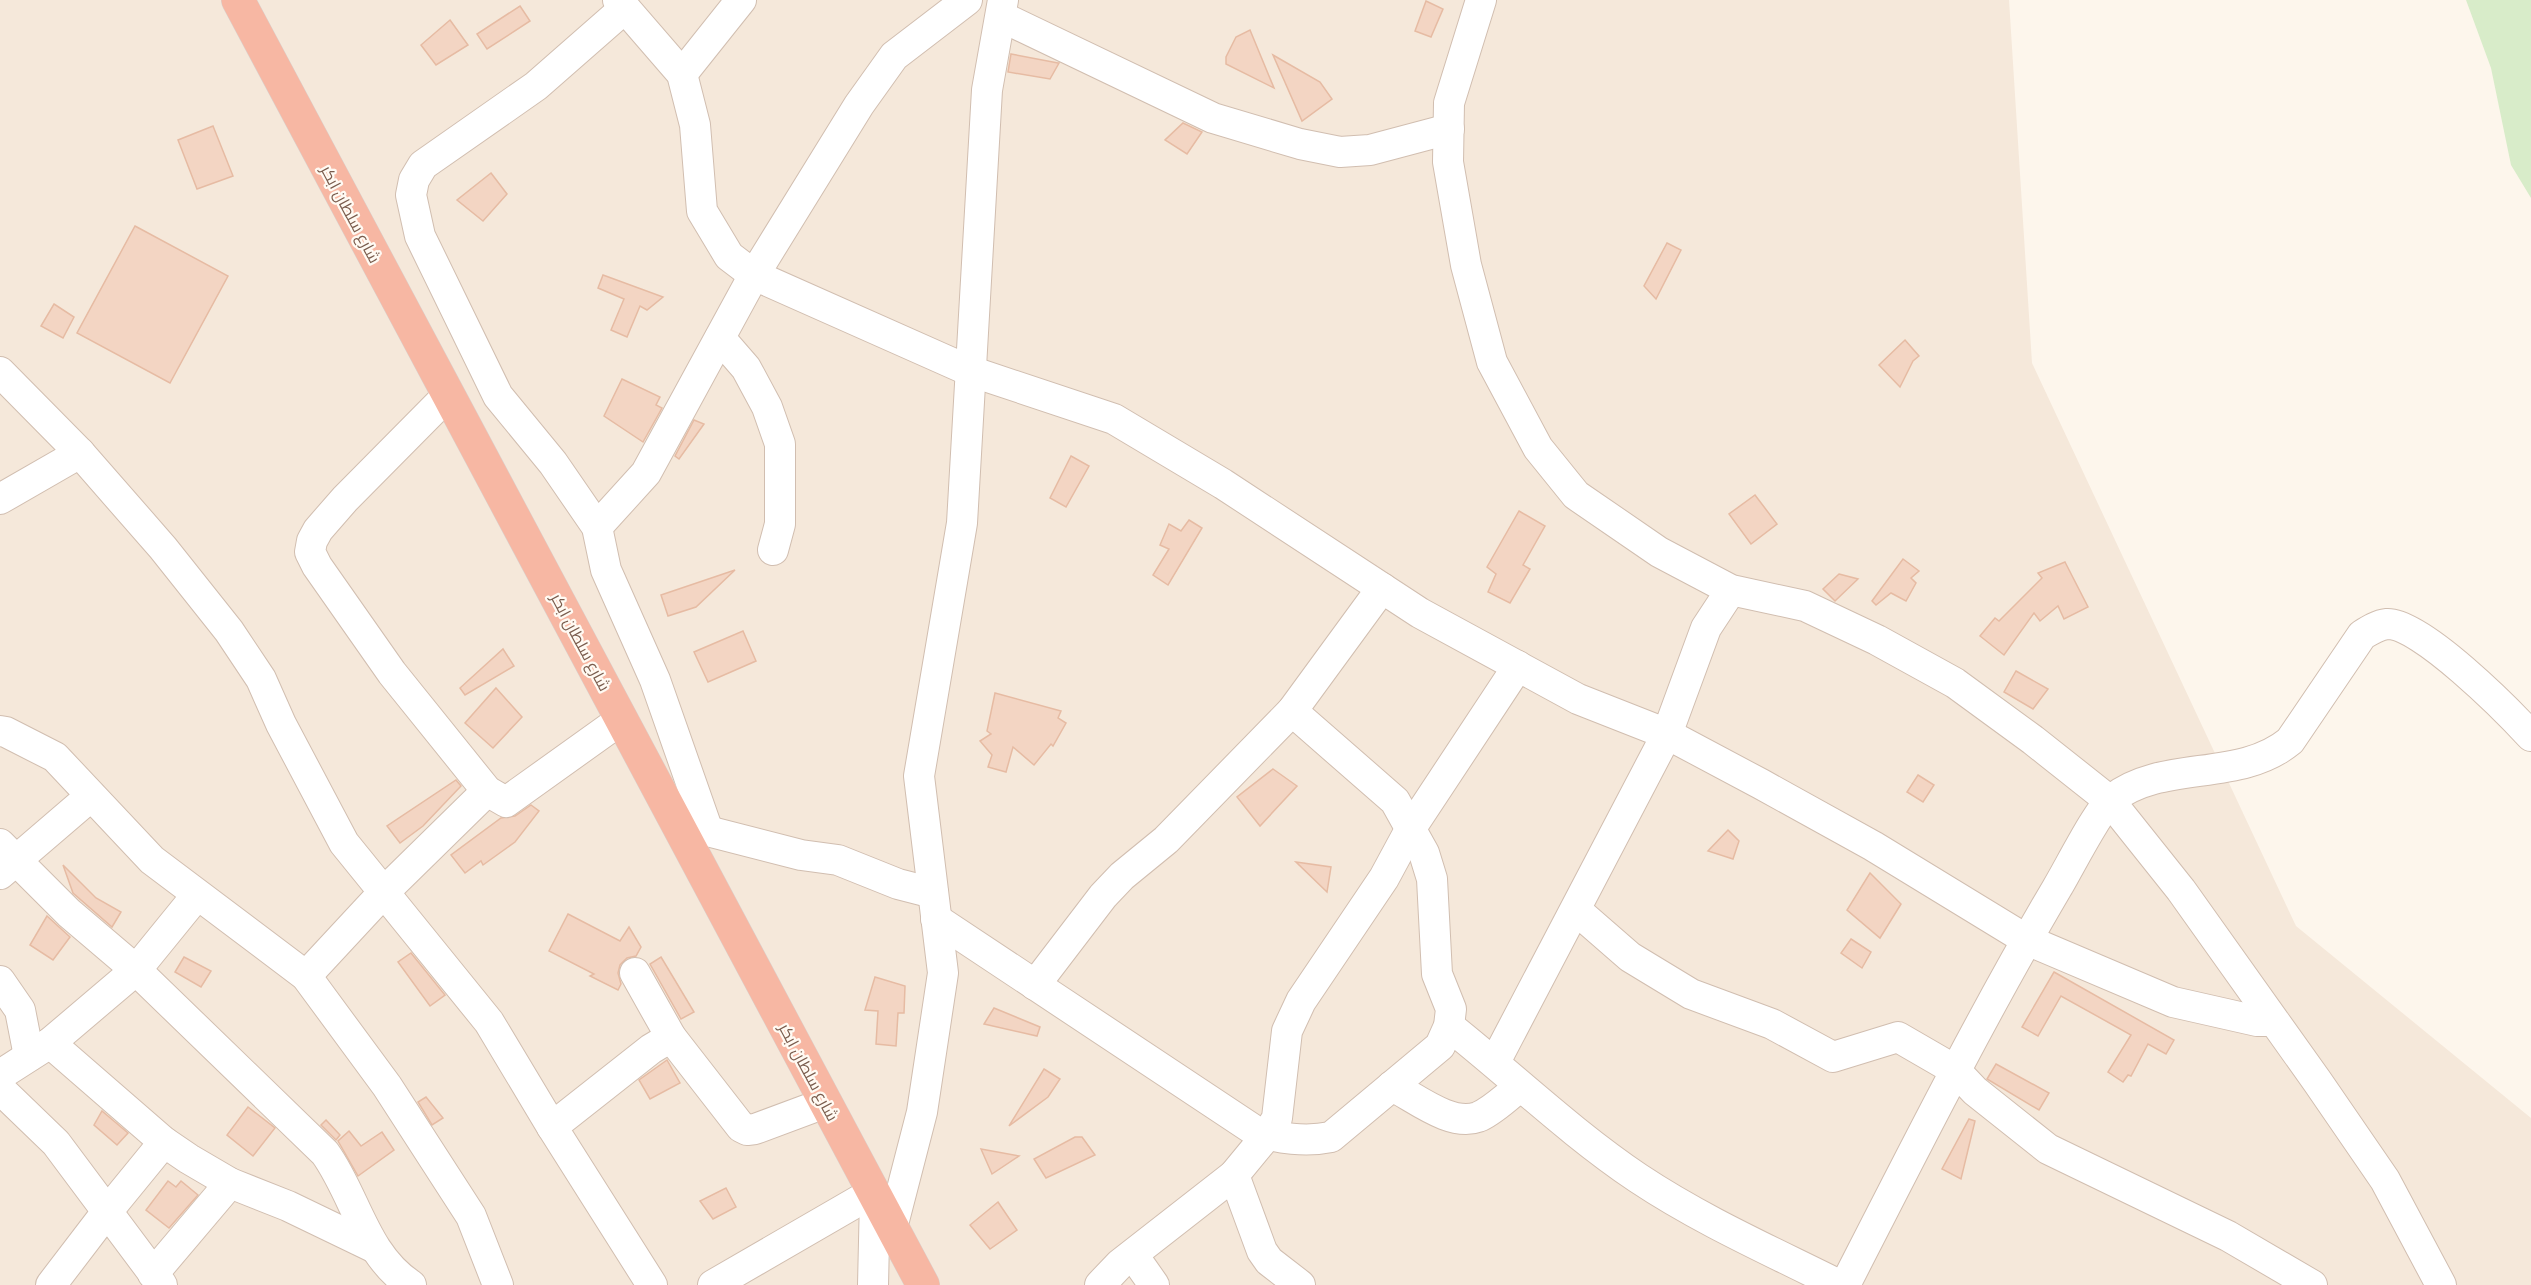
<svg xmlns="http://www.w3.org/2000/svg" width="2531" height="1285" font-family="Ubuntu,Cairo,sans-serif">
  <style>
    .residential { fill: #f5e8da }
    .green { fill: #d8ecc9 }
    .building { fill: #f3d5c3; stroke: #e6bba3; stroke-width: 1.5 }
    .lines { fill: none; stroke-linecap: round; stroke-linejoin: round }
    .minor-casing { stroke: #d1beb0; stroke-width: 32 }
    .highway-casing { stroke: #dad1cd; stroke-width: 34 }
    .minor { stroke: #fff; stroke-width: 30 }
    .highway { stroke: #f7b7a3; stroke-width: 33 }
    .labels { text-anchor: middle; stroke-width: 4.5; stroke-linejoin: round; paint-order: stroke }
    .street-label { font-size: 16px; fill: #7a5c4d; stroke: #fffaf3 }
  </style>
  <rect width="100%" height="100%" fill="#fdf6ec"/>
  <!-- residential -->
  <polygon class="residential" points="0,0 2009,0 2032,363 2296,926 2531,1118 2531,1285 0,1285"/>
  <!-- green -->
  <polygon class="green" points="2466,0 2531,0 2531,198 2511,165 2491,68"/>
  <!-- building -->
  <g class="building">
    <polygon points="1426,1 1443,9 1431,37 1415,31"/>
    <polygon points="520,6 530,21 487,49 477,34"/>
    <polygon points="450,20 468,45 436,65 421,45"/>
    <polygon points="1250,30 1274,88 1226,64 1226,57 1236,37"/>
    <polygon points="1011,54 1058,63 1059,63 1050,79 1008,72"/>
    <polygon points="1273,55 1320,82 1332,99 1302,121"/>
    <polygon points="1183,123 1202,132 1187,154 1165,140"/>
    <polygon points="213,126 233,176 197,189 178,140"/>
    <polygon points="491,173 507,194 483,221 457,200"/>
    <polygon points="135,226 228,276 170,383 77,333"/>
    <polygon points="1667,243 1681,250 1656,299 1644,286"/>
    <polygon points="603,275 663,297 647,310 640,306 627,337 611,330 624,299 598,288"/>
    <polygon points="54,304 74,317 63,338 41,326"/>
    <polygon points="1905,340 1919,356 1913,361 1900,387 1879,365"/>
    <polygon points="622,379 660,397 656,405 662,408 643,442 604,416"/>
    <polygon points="694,420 704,424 679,459 675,456"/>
    <polygon points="1071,456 1089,466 1066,507 1050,498"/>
    <polygon points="1755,495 1777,524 1751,544 1729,514"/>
    <polygon points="1519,511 1545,526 1523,565 1530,569 1510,603 1488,592 1496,574 1487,567"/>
    <polygon points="1189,520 1202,528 1168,585 1153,575 1169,549 1160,545 1169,524 1181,531"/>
    <polygon points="1903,559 1919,571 1911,578 1916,583 1906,601 1891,593 1876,605 1872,601"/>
    <polygon points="2065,562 2088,607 2064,619 2058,606 2040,621 2034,613 2004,655 1980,636 1995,618 1999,621 2042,578 2038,573"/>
    <polygon points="735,570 696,607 668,616 661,595"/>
    <polygon points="1839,574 1858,579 1835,601 1823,589"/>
    <polygon points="743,631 756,661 708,682 694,652"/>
    <polygon points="503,649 514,666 465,695 460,688"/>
    <polygon points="2016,671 2048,689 2033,709 2004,692"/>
    <polygon points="496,688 522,717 493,748 465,723"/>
    <polygon points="995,693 1061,711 1058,718 1066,723 1053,746 1051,744 1034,765 1013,747 1006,772 988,767 992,755 980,741 991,734 987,731"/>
    <polygon points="1273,769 1297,786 1260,826 1237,797"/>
    <polygon points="1918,775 1934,785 1923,802 1907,792"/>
    <polygon points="456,780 461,786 423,826 400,843 387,826"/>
    <polygon points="531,805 539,811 515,842 483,865 481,861 465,873 451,855 501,818 515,816"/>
    <polygon points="1728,830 1739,841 1733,859 1708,851"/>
    <polygon points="1296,862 1331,867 1327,892"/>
    <polygon points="63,865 96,898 121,912 112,927 73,893"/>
    <polygon points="1870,873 1901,904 1880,938 1847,910"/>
    <polygon points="568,914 620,941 629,927 641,947 636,956 627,958 620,965 618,973 621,984 618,990 590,976 594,974 549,951"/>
    <polygon points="47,916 70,937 53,960 30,945"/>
    <polygon points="1851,939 1871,952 1862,968 1841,953"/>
    <polygon points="411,953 445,995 430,1006 398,962"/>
    <polygon points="184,957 211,971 201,987 175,972"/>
    <polygon points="661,957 694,1012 681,1019 650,964"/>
    <polygon points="2054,972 2174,1040 2166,1054 2148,1044 2131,1076 2128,1075 2123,1082 2108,1072 2131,1035 2061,996 2038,1036 2022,1027"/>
    <polygon points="875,977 905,986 904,1013 898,1013 896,1046 876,1044 878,1011 865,1010"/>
    <polygon points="994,1008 1040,1027 1037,1036 984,1024"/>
    <polygon points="667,1060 680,1083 650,1099 639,1080"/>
    <polygon points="1996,1064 2049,1093 2039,1110 1987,1079"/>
    <polygon points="1044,1069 1060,1079 1048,1097 1009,1126"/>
    <polygon points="426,1097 443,1118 432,1125 418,1102"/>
    <polygon points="248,1107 275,1128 253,1156 227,1135"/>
    <polygon points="102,1111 128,1133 117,1145 94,1125"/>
    <polygon points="1969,1119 1975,1121 1961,1179 1942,1169"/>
    <polygon points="326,1120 340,1135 336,1140 321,1125"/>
    <polygon points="349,1131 361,1146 382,1132 394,1150 358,1176 338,1141"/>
    <polygon points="1075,1137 1082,1137 1095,1155 1046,1178 1034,1159"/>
    <polygon points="981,1149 1019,1156 992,1174"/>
    <polygon points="168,1181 176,1187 181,1181 198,1195 169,1228 146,1210"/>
    <polygon points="726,1188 736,1207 713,1219 700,1201"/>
    <polygon points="998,1202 1017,1230 990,1249 970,1225"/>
  </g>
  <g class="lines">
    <defs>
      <g id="minor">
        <polyline points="618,0 682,74 695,125 702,211 729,256 754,275 970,371 1114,419 1223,484 1420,613 1578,699 1667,734 1761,784 1873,846 2027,940 2173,1002 2257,1021 2273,1021"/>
        <polyline points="1481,0 1449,103 1448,162 1466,265 1492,362 1538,448 1576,495 1659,552 1731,590 1805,606 1877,640 1955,683 2033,740 2110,801 2181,890 2317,1081 2385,1180 2441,1285"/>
        <polyline points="625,8 536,86 423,165 414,180 411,195 420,236 498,396 553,463 597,527 606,570 655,680 708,831"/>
        <polyline points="1002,17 1213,118 1300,144 1340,152 1370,150 1449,129"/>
        <polyline points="682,74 741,0"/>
        <polyline points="720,338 746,368 767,407 780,444 780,524 773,550"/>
        <polyline points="0,372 80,453 0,499"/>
        <polyline points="448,395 345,499 318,530 312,541 310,552 317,566 392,673 487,791 506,802 622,719"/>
        <polyline points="80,453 163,548 229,631 261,679 281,724 344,843 489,1022 552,1127 652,1285"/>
        <polyline points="597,527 646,473 754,275 859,105 894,56 967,0"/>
        <polyline points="0,731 6,732 55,757 152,860 306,976 387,1086 471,1216 498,1285"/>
        <polyline points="688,826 801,855 838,860 898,884 933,893"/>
        <path d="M0,844l69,69 67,57 189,183c31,43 39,101 86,132"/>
        <polyline points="0,874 91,796"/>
        <polyline points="1576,910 1630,957 1691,994 1772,1024 1833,1057 1898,1037 1955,1070 1975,1091 2048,1149 2228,1236 2312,1285"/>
        <path d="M936,919l318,211c23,9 53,12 77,7l109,-91 9,-20 2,-17 -14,-35 -5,-95 -8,-26 -29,-52 -103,-90"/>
        <polyline points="635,973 671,1037 741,1127 747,1130 755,1129 825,1103"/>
        <polyline points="306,976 384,892 487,791"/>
        <polyline points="0,981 20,1010 29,1056"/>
        <polyline points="1035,985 1103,896 1122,876 1166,840 1292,711 1382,588"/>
        <path d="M1449,1026c63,50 122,107 189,152 63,42 133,73 201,107"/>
        <polyline points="50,1043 164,1142 189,1159 230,1183 288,1206 373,1247"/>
        <polyline points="1495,1062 1667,734 1706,628 1731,590"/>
        <polyline points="0,1075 50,1043 136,970 197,895"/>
        <path d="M1392,1086c24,12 59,41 86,31 15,-6 29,-21 42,-30"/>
        <polyline points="0,1089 56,1143 162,1285"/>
        <polyline points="552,1127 651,1049 671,1037"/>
        <polyline points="1234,1175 1262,1251 1269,1261 1300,1285"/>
        <polyline points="892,1228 922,1112 943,973 919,776 962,523 987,90 1003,0"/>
        <polyline points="1133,1255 1154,1285"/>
        <polyline points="153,1274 230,1183"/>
        <polyline points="51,1285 106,1213 164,1142"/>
        <polyline points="713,1285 872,1193"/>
        <polyline points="873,1285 875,1198"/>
        <polyline points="1100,1285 1120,1264 1234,1175 1267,1135 1277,1118 1287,1031 1301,1001 1384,878 1411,828 1518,666"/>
        <path d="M1845,1285c68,-133 136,-268 212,-397 11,-18 41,-78 55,-89 51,-40 127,-16 178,-58l72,-106c8,-5 16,-10 25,-11 33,-2 121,87 144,112"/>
      </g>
      <polyline id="highway" points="238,0 923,1285"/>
    </defs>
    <!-- minor casing -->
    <use href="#minor" class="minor-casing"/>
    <!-- highway casing -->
    <use href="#highway" class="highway-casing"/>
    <!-- minor -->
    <use href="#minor" class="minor"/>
    <!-- highway -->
    <use href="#highway" class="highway"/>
  </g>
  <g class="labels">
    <!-- street labels -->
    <g class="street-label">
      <text transform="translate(351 214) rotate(62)" y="6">شارع سلطان ابكر</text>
      <text transform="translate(581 642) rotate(62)" y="6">شارع سلطان ابكر</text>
      <text transform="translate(809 1072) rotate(62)" y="6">شارع سلطان ابكر</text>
    </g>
  </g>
</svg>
